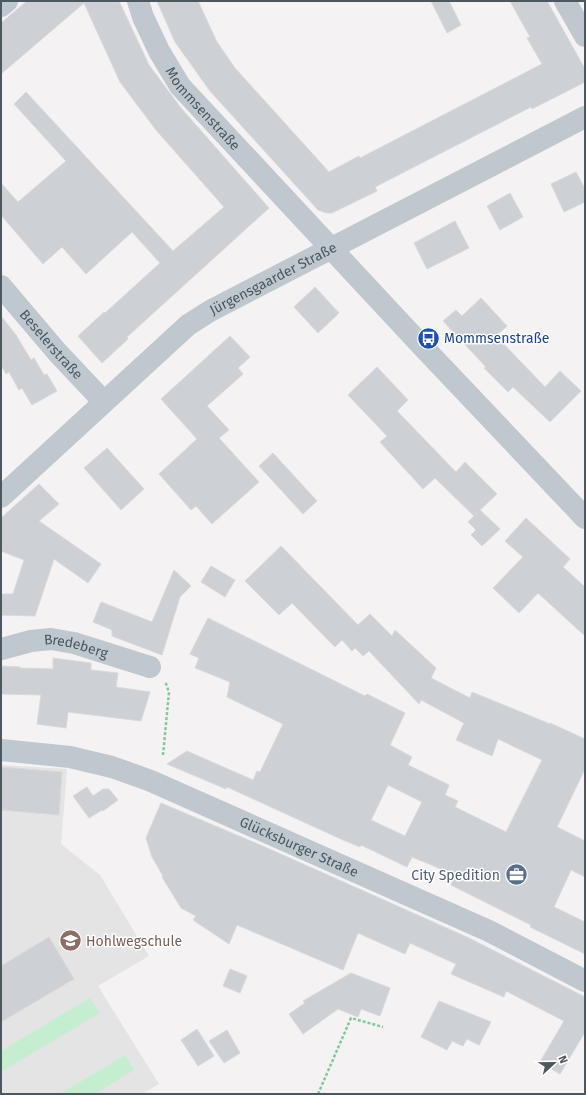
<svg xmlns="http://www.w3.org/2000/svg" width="586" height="1095" font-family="'Fira Sans',sans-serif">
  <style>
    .education { fill: #e5e4e4 }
    .green { fill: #c5eed0 }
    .building { fill: #cdd0d4; stroke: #d7d9dd; fill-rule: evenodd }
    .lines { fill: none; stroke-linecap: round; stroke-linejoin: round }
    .path { stroke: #7fca9b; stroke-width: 2.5; stroke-dasharray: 3 2; stroke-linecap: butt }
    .minor { stroke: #bfc8ce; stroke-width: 22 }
    .labels { text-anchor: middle; stroke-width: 3; stroke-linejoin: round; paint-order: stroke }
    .street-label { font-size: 14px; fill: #4b585f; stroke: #fff }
    .transit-label { font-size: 14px; fill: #164399; stroke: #fff; text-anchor: start }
    .service-label { font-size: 14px; fill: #4e5e75; stroke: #fff; text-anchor: end }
    .education-label { font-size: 14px; fill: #785e54; stroke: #fff; text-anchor: start }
  </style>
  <rect width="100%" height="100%" fill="#f4f2f3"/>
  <!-- education -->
  <polygon class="education" points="1,765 67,769 61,844 100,875 149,956 98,986 159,1084 142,1094 1,1094"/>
  <!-- green -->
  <g class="green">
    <polygon points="90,998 100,1013 1,1072 1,1051"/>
    <polygon points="125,1055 134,1070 95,1094 60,1094"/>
  </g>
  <!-- building -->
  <g class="building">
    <polygon points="27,1 119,1 149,65 181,108 269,208 127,337 128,339 102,363 78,336 104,312 105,313 160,263 132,232 86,274 62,247 43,264 1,215 1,183 18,202 66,161 14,104 26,92 173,251 224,207 156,130 120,82 84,3 1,74 1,23"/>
    <polygon points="157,1 198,1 217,42 235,68 329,172 359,156 360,158 542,64 527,38 530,37 510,1 547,1 585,69 585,82 532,109 531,107 375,187 377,191 332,213 326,213 318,210 210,91 175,42"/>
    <polygon points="431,1 449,1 461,25 447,33"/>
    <polygon points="576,172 585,189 585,202 564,212 551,184"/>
    <polygon points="510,193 523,217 500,230 487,206"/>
    <polygon points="455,221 469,248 427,269 414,243"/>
    <polygon points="315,287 339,313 318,333 294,307"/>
    <polygon points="481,298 507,326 496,336 545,387 560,371 581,391 550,422 513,387 508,392 484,368 486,367 443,321 456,310 462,316"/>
    <polygon points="1,316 16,335 31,360 34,358 44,375 47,374 57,391 32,405 22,388 19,390 9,372 6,374 1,365"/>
    <polygon points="230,336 250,357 238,368 243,374 207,406 229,430 219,438 259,482 212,524 196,506 191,510 159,474 197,439 161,399"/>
    <polygon points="377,367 408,400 397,411 456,472 465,462 497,494 480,510 500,529 482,546 471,535 476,530 468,522 478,512 474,516 435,478 423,489 380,442 387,436 348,395"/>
    <polygon points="107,448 144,489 121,510 84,468"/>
    <polygon points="273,453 317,501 303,514 259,466"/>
    <polygon points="39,484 59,504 39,521 101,564 88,583 54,559 35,616 1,615 1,594 13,594 24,560 1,551 1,518"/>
    <polygon points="526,518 570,559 563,567 585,587 585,636 538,593 519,613 493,588 523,557 505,541"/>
    <path d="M281,546l77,79 12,-11 22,22 3,-6 41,38 -5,10 39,20 2,-6 78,32v-1l35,16v30l-28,58 28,14v36l-14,-7 -17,37 31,15v32l-55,-27 1,-2 -80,-40 4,-9 -21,-10 -22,-9 -5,10 -46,-22 -1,2 -17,-7 -116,-53 -1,2 -59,-25 20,-13 66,29 4,-9 3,1 23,-48 -56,-27 3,-15 -35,-14 4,-10 -9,-4 18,-36 157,78 2,-2 38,19 -15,32 22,12 -4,8 41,20 -4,10 13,6 -3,6 51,25 36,-72 -44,-21 -6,17 -36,-16 8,-17 -43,-23 -2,4 -50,-53 -6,5 -8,-8 -3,3 -10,-11 -7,7 -43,-44 -13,12 -34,-34zM388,785l34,17 -17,34 -34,-16z"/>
    <polygon points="211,566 235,580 225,597 201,582"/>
    <polygon points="174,570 191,586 180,597 162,655 112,636 112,630 93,622 101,602 152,622"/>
    <polygon points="53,658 91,663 91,670 118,673 116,687 150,692 141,721 68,712 66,728 37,724 41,695 1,694 1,666 20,667 20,668 53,669"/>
    <polygon points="1,767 62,772 59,815 1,810"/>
    <polygon points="87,787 93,796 103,789 109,789 118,800 103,811 102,810 89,818 73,796"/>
    <polygon points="161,803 265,847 469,938 585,997 585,1032 560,1074 540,1062 564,1021 506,991 504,997 451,974 456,964 410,943 405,954 358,933 343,970 237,925 229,944 193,920 196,916 181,908 162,877 163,876 152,857 146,838"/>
    <polygon points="49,937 74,979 1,1022 1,966"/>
    <polygon points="230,969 247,976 240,993 223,986"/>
    <polygon points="351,973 390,988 380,1016 361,1009 358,1017 338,1009 303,1034 289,1014 305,1003 303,1001"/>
    <polygon points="439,1001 491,1022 479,1045 467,1039 463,1046 452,1041 447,1050 421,1037"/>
    <polygon points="197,1029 214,1056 198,1066 181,1040"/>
    <polygon points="227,1030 240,1053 224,1063 209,1041"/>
  </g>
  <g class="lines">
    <!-- path -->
    <g class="path">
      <polyline points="163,755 169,692 165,681"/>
      <polyline points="318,1094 351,1018 383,1027"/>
    </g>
    <!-- minor -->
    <g class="minor">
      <path id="s1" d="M138,1l5,16 16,34 21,35 242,260 163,172"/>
      <polyline points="565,1 585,36"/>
      <polyline points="1,6 7,1"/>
      <path id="s2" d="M1,286l56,66 47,50"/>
      <path id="s3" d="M1,497l187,-172 22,-14 375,-194"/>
      <path id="s4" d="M1,649l30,-8 20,-2 23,4 76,24"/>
      <path id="s5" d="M1,750l69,7 42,10 39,14 338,150 96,50"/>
    </g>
  </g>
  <!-- icons -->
  <defs>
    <symbol id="bus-disc" viewBox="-11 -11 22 22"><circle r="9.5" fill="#1a4fb4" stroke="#fff"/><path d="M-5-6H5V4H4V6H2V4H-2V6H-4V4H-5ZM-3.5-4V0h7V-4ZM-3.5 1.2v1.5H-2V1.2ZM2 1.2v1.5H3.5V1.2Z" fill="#fff"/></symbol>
    <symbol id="office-disc" viewBox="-11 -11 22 22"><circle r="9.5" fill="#5c6f8a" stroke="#fff"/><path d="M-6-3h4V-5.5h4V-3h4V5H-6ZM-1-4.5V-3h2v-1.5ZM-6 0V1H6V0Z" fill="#fff"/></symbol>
    <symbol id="school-disc" viewBox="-11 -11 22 22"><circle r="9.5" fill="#8d6e63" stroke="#fff"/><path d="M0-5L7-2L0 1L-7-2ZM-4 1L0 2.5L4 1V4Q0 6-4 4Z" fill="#fff"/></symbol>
  </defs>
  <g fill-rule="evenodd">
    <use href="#bus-disc" x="416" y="326" width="25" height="25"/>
    <use href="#office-disc" x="504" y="862" width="25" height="25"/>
    <use href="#school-disc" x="58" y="928" width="25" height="25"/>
  </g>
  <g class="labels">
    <!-- street labels -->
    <g class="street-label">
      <text dy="5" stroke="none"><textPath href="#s1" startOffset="127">Mommsenstraße</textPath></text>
      <text dy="5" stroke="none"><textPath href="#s3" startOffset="351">Jürgensgaarder Straße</textPath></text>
      <text dy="5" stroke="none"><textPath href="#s2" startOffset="77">Beselerstraße</textPath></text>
      <text dy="5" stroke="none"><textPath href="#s4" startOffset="77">Bredeberg</textPath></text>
      <text dy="5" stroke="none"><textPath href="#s5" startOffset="316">Glücksburger Straße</textPath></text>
    </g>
    <!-- transit labels -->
    <g class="transit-label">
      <text x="444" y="343">Mommsenstraße</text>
    </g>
    <!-- service labels -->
    <g class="service-label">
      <text x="500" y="880">City Spedition</text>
    </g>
    <!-- education labels -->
    <g class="education-label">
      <text x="86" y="946">Hohlwegschule</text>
    </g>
  </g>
  <!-- border -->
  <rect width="586" height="1095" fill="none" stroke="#4b585f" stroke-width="4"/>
  <!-- north arrow -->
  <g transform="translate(554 1063) rotate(68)" stroke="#ffffff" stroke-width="3" paint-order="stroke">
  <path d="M0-3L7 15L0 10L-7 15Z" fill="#4b585f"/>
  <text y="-6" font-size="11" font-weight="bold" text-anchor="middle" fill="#4b585f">N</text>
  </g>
</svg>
